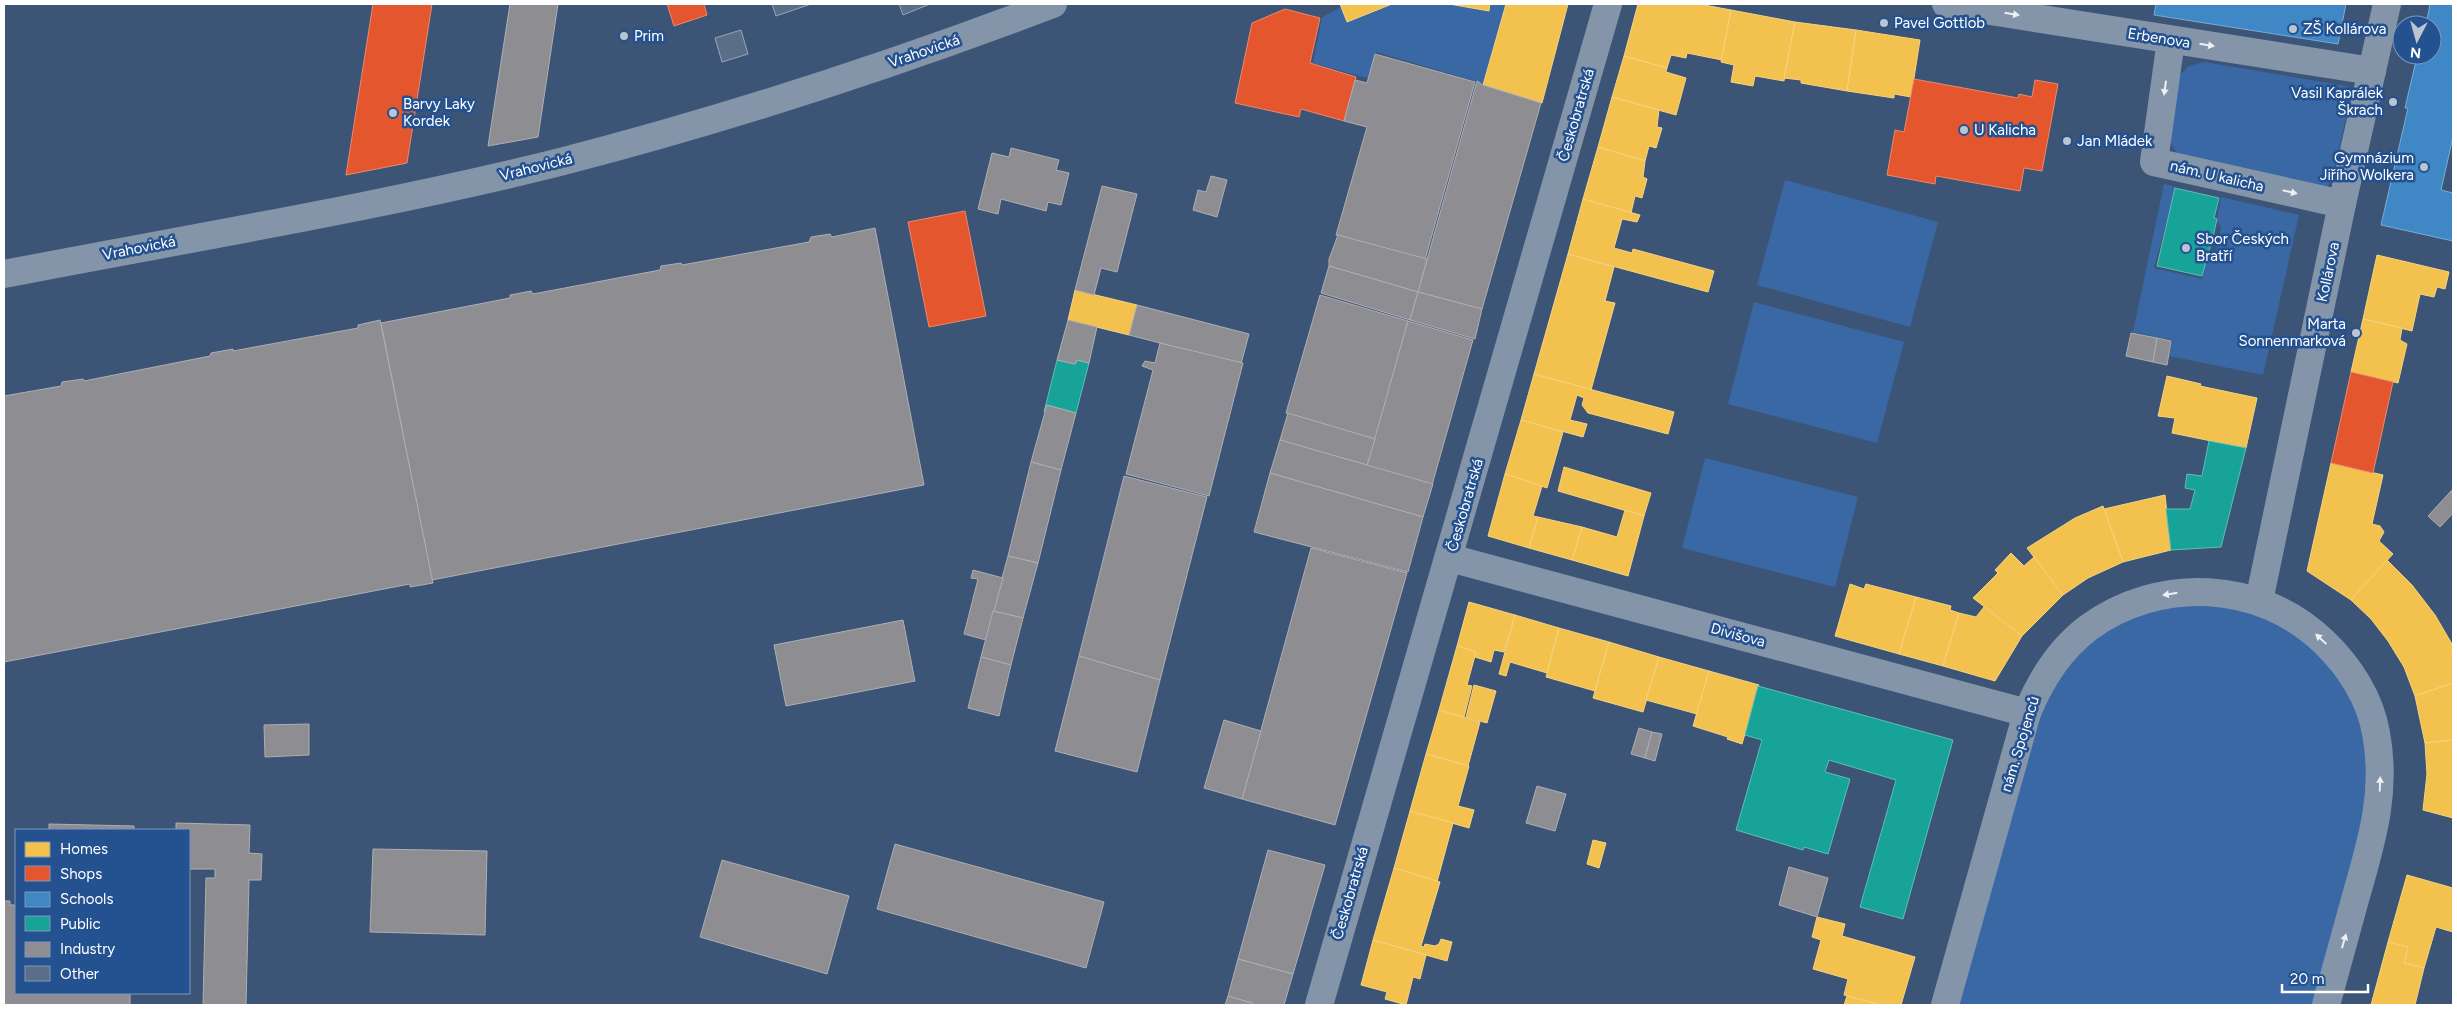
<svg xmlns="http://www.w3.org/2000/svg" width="2457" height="1009" font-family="Figtree,sans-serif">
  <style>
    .green { fill: #3968a5 }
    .homes { fill: #f2c14e; stroke: #f6d483 }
    .shops { fill: #e4572e; stroke: #ec896d }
    .schools { fill: #3f88c5; stroke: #79acd6 }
    .public { fill: #17a398; stroke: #5dbfb7 }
    .industry { fill: #8d8d92; stroke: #afafb3 }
    .building { fill: #5a6e88; stroke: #98a6b9 }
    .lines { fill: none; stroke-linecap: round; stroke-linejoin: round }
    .minor { stroke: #8495aa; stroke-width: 28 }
    .oneway { fill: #edeff2 }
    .poi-dot { fill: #bbc4cf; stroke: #24518f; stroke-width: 2 }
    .labels { text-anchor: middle; stroke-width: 5; stroke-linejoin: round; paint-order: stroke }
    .poi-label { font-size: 15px; fill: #fff; stroke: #24518f; text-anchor: start }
    .street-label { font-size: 15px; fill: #fff; stroke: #24518f }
  </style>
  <rect width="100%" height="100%" fill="#3c5576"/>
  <!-- green -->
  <g class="green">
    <polygon points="1391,4 1456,4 1490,10 1491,4 1508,4 1485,84 1376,52 1370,79 1313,63 1322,17 1343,6 1349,20"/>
    <polygon points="2204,62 2347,86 2351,95 2332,181 2328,186 2321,188 2188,158 2176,152 2168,138 2179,76 2189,66"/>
    <polygon points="1785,180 1938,222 1910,327 1757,285"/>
    <polygon points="2164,184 2176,187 2154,268 2202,279 2208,256 2216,252 2221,228 2217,219 2221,197 2299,215 2263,375 2169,356 2172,340 2133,332"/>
    <polygon points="1754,302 1904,342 1877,443 1728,404"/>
    <polygon points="1705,458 1858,497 1835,587 1682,548"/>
    <polygon points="2193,598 2275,615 2356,691 2376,757 2369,827 2316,1005 1955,1005 2040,706 2069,655 2133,608"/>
  </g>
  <!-- homes -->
  <g class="homes">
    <polygon points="1340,4 1392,4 1347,22"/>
    <polygon points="1449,4 1490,4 1489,11"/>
    <polygon points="1506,4 1568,4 1542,103 1483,85"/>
    <polygon points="1638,4 1699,4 1731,10 1722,60 1687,53 1686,58 1671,55 1667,68 1624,56"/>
    <polygon points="1731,10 1795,22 1784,81 1755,76 1753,86 1731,82 1734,65 1721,62"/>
    <polygon points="1795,22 1856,30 1847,91 1801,83 1801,80 1784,78"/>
    <polygon points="1856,30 1920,40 1911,97 1894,94 1894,98 1847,91"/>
    <polygon points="1624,56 1667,68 1666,72 1686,78 1676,115 1612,97"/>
    <polygon points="1612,97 1659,110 1657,127 1662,128 1656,148 1649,146 1645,161 1598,147"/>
    <polygon points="1598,147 1645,161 1643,177 1647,179 1642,198 1635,196 1631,213 1583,199"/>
    <polygon points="1583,199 1640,215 1637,222 1622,219 1614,248 1632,253 1633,249 1714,271 1708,292 1568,254"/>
    <polygon points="1568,254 1614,267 1605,301 1615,303 1591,390 1534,374"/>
    <polygon points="2377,255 2449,272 2445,289 2437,287 2434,297 2420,294 2412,331 2363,319"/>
    <polygon points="1075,290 1137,305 1129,335 1068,320"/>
    <polygon points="2363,319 2402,328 2400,340 2407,344 2398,383 2351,372"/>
    <polygon points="1534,374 1674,412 1668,434 1588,413 1582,405 1584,398 1577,395 1570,420 1587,424 1583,437 1521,420"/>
    <polygon points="2167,376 2201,384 2200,386 2257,398 2246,448 2172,433 2175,418 2158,416"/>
    <polygon points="1521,420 1563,432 1547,488 1505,474"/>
    <polygon points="2331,463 2383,475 2372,524 2380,526 2384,532 2379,541 2393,554 2351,600 2307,571"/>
    <polygon points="1564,467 1651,493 1644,516 1558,491"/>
    <polygon points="1505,474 1542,486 1533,516 1538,517 1529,548 1488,536"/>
    <polygon points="2165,495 2171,550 2123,562 2104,509"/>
    <polygon points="2103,506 2123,562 2088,578 2063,595 2027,548 2075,518"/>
    <polygon points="1625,510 1644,516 1628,576 1572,560 1582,527 1617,537"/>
    <polygon points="1538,517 1582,527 1572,560 1529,548"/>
    <polygon points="2011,553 2024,566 2034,557 2063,595 2022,636 1973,598 1998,573 1995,570"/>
    <polygon points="2387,560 2412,585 2435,615 2452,644 2453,683 2415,696 2404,667 2388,641 2371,619 2351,600"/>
    <polygon points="1850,584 1864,589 1866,584 1916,597 1899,654 1835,636"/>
    <polygon points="1916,597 1951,606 1950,610 1959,613 1943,666 1899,654"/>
    <polygon points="1469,602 1515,615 1504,652 1494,650 1491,662 1475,657 1476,652 1457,646"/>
    <polygon points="1984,607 2022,636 1995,681 1943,666 1959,613 1976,617"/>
    <polygon points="1515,615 1559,628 1547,673 1510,662 1506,676 1499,674"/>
    <polygon points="1559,628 1609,642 1595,691 1546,677"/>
    <polygon points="1609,642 1659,657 1643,712 1593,698"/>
    <polygon points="1457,646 1476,652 1467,685 1472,686 1464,717 1439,710"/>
    <polygon points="1659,657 1709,671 1697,714 1646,700"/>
    <polygon points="1709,671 1759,685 1742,744 1727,739 1728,737 1693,726"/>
    <polygon points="2453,683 2453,740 2425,743 2415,696"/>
    <polygon points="1474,685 1496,691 1487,723 1466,717"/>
    <polygon points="1439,710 1480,722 1468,766 1426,754"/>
    <polygon points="2453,740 2453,818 2423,810 2427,774 2425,743"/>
    <polygon points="1426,754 1469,766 1458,806 1474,810 1469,828 1410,811"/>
    <polygon points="1410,811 1453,823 1437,882 1394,868"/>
    <polygon points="1593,840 1606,843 1599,868 1587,864"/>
    <polygon points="1394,868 1440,882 1421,946 1424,947 1425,944 1435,946 1439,944 1441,939 1452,942 1447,961 1373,940"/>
    <polygon points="2407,875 2453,888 2453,932 2436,927 2424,968 2404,963 2408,947 2388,942"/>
    <polygon points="1817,917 1845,924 1842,936 1915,957 1901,1005 1881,1005 1844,995 1848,979 1813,969 1821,940 1812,937"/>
    <polygon points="1373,940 1426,955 1420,979 1413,977 1406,1005 1385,999 1387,992 1361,985"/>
    <polygon points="2388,942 2408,947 2404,963 2424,968 2415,1005 2371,1005"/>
    <polygon points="1847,996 1881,1005 1844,1005"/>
  </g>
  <!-- shops -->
  <g class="shops">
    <polygon points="373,4 432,4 407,163 346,175"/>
    <polygon points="667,4 704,4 707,15 674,26"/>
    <polygon points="1285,9 1320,18 1310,63 1356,77 1344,121 1301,109 1299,117 1235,103 1252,23"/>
    <polygon points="1914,79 2018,98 2019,94 2032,97 2035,80 2058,84 2042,171 2024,168 2020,191 1936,176 1935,184 1887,175 1895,130 1904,132"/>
    <polygon points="965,211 986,316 929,327 908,222"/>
    <polygon points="2351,372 2393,382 2373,473 2331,463"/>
  </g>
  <!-- schools -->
  <g class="schools">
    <polygon points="2156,4 2346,4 2338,44 2154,15"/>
    <polygon points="2430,4 2453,4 2453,137 2441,190 2453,193 2453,241 2381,225 2408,108 2405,108 2416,61 2418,62 2419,55 2432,55 2432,25 2426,25"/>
  </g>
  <!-- public -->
  <g class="public">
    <polygon points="2175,188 2219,198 2214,218 2217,219 2213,237 2202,276 2157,266"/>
    <polygon points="1057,360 1075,364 1077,360 1089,363 1076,413 1047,405 1044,412"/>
    <polygon points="2209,441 2246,448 2221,547 2171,550 2166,509 2190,509 2195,490 2185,488 2187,474 2202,476"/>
    <polygon points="1758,686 1953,740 1903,919 1860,907 1896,780 1829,760 1825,772 1850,779 1828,854 1804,847 1803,850 1736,830 1762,740 1745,735"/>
  </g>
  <!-- industry -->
  <g class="industry">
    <polygon points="510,4 558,4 538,137 488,146"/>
    <polygon points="1375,54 1475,82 1425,260 1336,235 1367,127 1344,121 1355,80 1367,83"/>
    <polygon points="1477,81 1483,85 1541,103 1482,309 1418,292"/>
    <polygon points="1011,148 1059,160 1056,170 1069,173 1061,205 1048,202 1046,211 1001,199 998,214 978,209 992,153 1009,157"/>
    <polygon points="1211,176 1227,180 1217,217 1193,210 1198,190 1206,192"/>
    <polygon points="1102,186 1137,194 1117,272 1101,268 1094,295 1075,290"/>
    <polygon points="875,228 924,485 432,580 381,323 510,298 510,295 531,291 533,294 660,270 661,266 681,263 682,265 809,242 811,237 830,234 832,237"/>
    <polygon points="1338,235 1427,259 1418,292 1329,266 1329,259"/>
    <polygon points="1329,266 1418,292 1410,320 1321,293"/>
    <polygon points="1418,292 1482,309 1475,339 1410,320"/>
    <polygon points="1320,295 1408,321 1375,439 1286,413"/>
    <polygon points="1137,305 1249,334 1241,364 1129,335"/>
    <polygon points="380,320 433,583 410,587 410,584 4,662 4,396 61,386 62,382 83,379 84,381 210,356 211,353 233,349 233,351 358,328 358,325"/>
    <polygon points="1068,320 1097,327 1089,363 1077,360 1075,364 1057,360"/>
    <polygon points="1408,321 1473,340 1432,485 1367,466"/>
    <polygon points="2131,333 2157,338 2153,362 2126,356"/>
    <polygon points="2157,338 2171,341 2167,365 2153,362"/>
    <polygon points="1160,343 1243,363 1209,496 1126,474 1153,370 1142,366 1145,361 1155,363"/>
    <polygon points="1047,405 1076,413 1061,470 1031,462"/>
    <polygon points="1288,413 1375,439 1367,465 1280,440"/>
    <polygon points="1280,440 1433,484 1423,517 1270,473"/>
    <polygon points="1031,462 1061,470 1038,563 1008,556"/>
    <polygon points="1270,473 1423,517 1408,572 1254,532"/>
    <polygon points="1124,476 1207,497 1160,680 1079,656"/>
    <polygon points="2452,490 2453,513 2440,527 2428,516"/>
    <polygon points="1311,548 1407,573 1335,825 1242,799"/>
    <polygon points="1008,556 1038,563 1023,618 993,611"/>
    <polygon points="973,570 1003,578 986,640 964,634 978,579 971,578"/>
    <polygon points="993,611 1023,618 1011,665 981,657"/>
    <polygon points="903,620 915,681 786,706 774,645"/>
    <polygon points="1079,656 1160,680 1137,772 1055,751"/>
    <polygon points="981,657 1011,665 999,716 968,708"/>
    <polygon points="1224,720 1261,731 1242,799 1204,788"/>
    <polygon points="309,724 309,755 265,757 264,725"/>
    <polygon points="1639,728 1652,732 1645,758 1631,754"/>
    <polygon points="1652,732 1662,734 1655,761 1645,758"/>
    <polygon points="1537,786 1566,794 1555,831 1526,823"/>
    <polygon points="176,823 250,825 249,853 262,854 261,880 249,880 246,1005 203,1005 206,878 215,878 215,869 189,869 189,830 176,830"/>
    <polygon points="49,824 134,826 134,830 49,830"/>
    <polygon points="895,844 1104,902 1086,968 877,909"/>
    <polygon points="373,849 487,851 485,935 370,932"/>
    <polygon points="1268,850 1325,865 1293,974 1238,959"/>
    <polygon points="722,860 849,896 827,974 700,937"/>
    <polygon points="1789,867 1828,878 1817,917 1779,905"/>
    <polygon points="4,901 10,901 10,905 16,905 16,993 130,993 130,1005 4,1005"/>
    <polygon points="1238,959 1293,974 1284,1005 1251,1005 1252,1003 1228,996"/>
    <polygon points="1228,996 1252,1003 1251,1005 1225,1005"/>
  </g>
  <!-- building -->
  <g class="building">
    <polygon points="772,4 811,4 776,16"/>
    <polygon points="899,4 930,4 903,15"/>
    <polygon points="741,30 748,54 722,62 715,38"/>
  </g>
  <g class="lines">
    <!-- minor -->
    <g class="minor">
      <polyline points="1946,4 2372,71"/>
      <polyline points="2171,40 2154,162 2342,204"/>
      <path d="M4,274c185,-36 372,-66 556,-112 167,-43 332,-97 493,-158"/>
      <polyline points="1450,558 2027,713"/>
      <polyline points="2259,601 2342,204 2387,4"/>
      <polyline points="1319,1005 1608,4"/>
      <path d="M1945,1005l82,-292c13,-32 32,-63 61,-85 71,-52 172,-48 236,14 25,24 46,56 52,91 11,59 -4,107 -20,163 -10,36 -20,73 -30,109"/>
    </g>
  </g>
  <!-- one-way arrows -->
  <defs><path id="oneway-solid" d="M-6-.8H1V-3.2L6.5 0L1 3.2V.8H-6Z" transform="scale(1.25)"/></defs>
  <g class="oneway">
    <use href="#oneway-solid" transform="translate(2012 14) rotate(9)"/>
    <use href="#oneway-solid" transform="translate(2207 45) rotate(9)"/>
    <use href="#oneway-solid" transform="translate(2165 88) rotate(98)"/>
    <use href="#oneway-solid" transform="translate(2290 192) rotate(13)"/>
    <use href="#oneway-solid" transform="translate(2170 594) rotate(171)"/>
    <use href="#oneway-solid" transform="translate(2321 639) rotate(-137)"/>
    <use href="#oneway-solid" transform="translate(2380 784) rotate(-88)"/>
    <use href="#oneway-solid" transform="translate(2344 941) rotate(-74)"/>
  </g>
  <!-- markers -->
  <g class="poi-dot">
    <circle cx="1884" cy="23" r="5"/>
    <circle cx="2293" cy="29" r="5"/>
    <circle cx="624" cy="36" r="5"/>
    <circle cx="2393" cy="102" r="5"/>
    <circle cx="393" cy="113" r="5"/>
    <circle cx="1964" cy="130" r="5"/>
    <circle cx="2067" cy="141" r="5"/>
    <circle cx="2424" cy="167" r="5"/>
    <circle cx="2186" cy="248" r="5"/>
    <circle cx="2356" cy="333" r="5"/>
  </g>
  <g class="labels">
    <!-- poi labels -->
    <g class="poi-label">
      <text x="1894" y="28">Pavel Gottlob</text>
      <text x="2303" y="34">ZŠ Kollárova</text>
      <text x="634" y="41">Prim</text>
      <text x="2383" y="98" text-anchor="end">Vasil Kaprálek<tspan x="2383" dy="17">Škrach</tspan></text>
      <text x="403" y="109">Barvy Laky<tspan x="403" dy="17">Kordek</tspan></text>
      <text x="1974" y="135">U Kalicha</text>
      <text x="2077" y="146">Jan Mládek</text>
      <text x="2414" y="163" text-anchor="end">Gymnázium<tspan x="2414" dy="17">Jiřího Wolkera</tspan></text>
      <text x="2196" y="244">Sbor Českých<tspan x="2196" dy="17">Bratří</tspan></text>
      <text x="2346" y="329" text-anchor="end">Marta<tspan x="2346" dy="17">Sonnenmarková</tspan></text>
    </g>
    <!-- street labels -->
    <g class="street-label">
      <text transform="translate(2159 38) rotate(9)" y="5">Erbenova</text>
      <text transform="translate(924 51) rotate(-19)" y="5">Vrahovická</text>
      <text transform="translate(1576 115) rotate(-74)" y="5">Českobratrská</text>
      <text transform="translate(536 167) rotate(-14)" y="5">Vrahovická</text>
      <text transform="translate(2217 176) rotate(13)" y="5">nám. U kalicha</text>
      <text transform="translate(139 248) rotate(-11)" y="5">Vrahovická</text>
      <text transform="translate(2328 272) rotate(-78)" y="5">Kollárova</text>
      <text transform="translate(1465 505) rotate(-74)" y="5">Českobratrská</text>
      <text transform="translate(1738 635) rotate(15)" y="5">Divišova</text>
      <text transform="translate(2020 744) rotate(-73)" y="5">nám. Spojenců</text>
      <text transform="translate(1350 893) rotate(-74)" y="5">Českobratrská</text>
    </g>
  </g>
  <!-- border -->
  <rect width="2457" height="1009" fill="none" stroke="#ffffff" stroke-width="10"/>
  <!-- legend -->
  <rect x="15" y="829" width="175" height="165" fill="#24518f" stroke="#7c97bc"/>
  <rect x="25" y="842" width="25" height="15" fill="#f2c14e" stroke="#7c97bc"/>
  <text x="60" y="854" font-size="15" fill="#ffffff">Homes</text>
  <rect x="25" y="866" width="25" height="15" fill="#e4572e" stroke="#7c97bc"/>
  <text x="60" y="879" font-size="15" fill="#ffffff">Shops</text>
  <rect x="25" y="892" width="25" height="15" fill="#3f88c5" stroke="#7c97bc"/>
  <text x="60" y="904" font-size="15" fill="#ffffff">Schools</text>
  <rect x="25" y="916" width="25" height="15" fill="#17a398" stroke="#7c97bc"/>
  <text x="60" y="929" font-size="15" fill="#ffffff">Public</text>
  <rect x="25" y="942" width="25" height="15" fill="#8d8d92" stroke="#7c97bc"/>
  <text x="60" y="954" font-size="15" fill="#ffffff">Industry</text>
  <rect x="25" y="966" width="25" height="15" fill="#5a6e88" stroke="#7c97bc"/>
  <text x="60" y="979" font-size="15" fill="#ffffff">Other</text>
  <!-- north arrow -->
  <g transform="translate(2417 40) rotate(186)"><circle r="24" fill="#24518f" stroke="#7c97bc"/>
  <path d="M0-4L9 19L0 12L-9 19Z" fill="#bbc4cf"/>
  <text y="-8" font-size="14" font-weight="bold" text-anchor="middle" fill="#ffffff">N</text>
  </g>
  <!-- scale -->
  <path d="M2282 984v8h86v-8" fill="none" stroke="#ffffff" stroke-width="2.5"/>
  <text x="2290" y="984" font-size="15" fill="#ffffff" stroke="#24518f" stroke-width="4" paint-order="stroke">20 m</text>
</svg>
